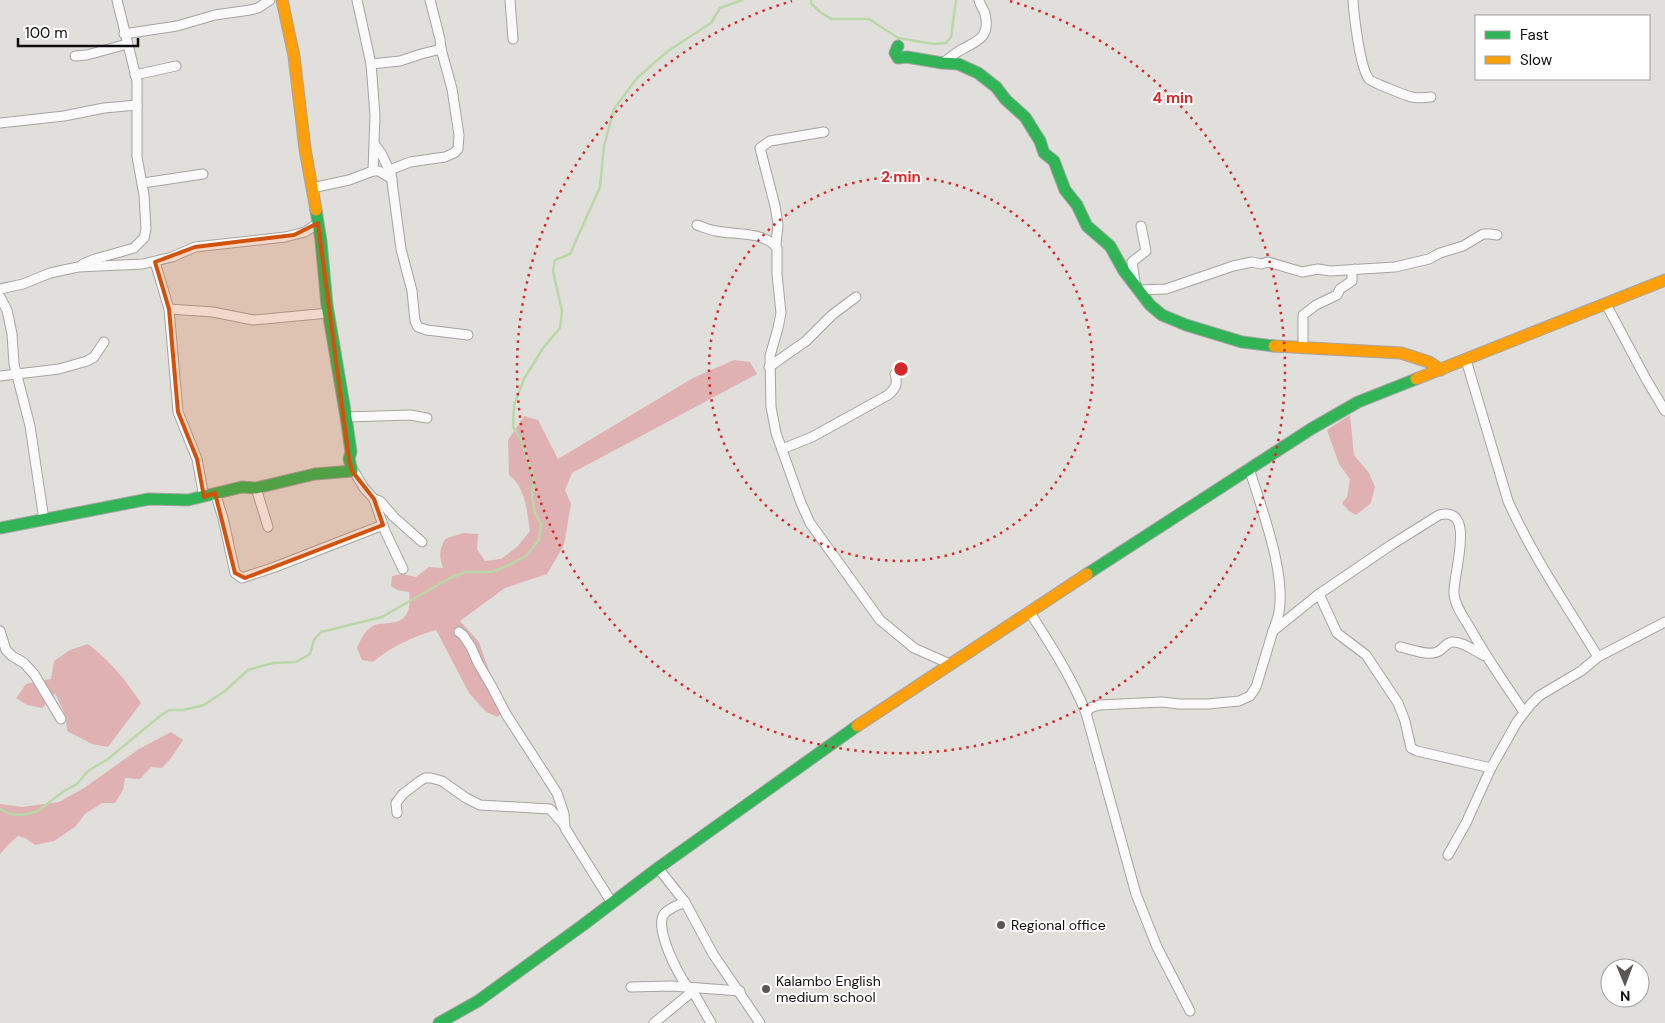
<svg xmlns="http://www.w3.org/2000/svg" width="1665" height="1023" font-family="'DM Sans',sans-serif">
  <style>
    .forest { fill: #e0b1b3 }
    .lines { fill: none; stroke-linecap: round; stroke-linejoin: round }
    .stream { stroke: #bad7a7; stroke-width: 2.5 }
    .street-casing { stroke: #a6a4a2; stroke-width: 11 }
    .fast-casing { stroke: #a6a4a2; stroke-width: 13 }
    .slow-casing { stroke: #a6a4a2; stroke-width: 13 }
    .street { stroke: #fafafa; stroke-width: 9 }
    .fast { stroke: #30b455; stroke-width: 11 }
    .slow { stroke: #ff9f0a; stroke-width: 11 }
    .marked { fill: #d2520c; fill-opacity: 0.2; stroke: #d2520c; stroke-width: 4; stroke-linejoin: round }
    .ring { fill: none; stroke: #d62828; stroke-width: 2.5; stroke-dasharray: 2.5 5 }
    .poi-dot { fill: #585755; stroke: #fff; stroke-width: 2 }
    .labels { text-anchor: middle; stroke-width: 4; stroke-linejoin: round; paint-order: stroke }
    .poi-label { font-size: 14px; fill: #0f0e0c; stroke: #fff; text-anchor: start }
    .centre { fill: #d62828; stroke: #fff; stroke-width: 2.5 }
    .ring-label { font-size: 15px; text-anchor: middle; font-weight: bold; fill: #d62828; stroke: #fff; stroke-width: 4; stroke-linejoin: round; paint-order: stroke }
  </style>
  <rect width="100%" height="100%" fill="#e1dfdc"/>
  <!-- forest -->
  <g class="forest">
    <path d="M734,360l16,2 7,12 -185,99 -7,17 6,14 -7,41 -17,29 -42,14 -45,33 19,21 24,68 -5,7 -12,-5 -17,-19 -33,-63c-24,7 -44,16 -63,32l-11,-2 -5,-12c4,-9 7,-17 16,-22 4,-3 11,-2 16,-3 19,-1 22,-14 20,-31l-12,-2 -6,-4 1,-10 10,-2 14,3 13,-10 14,1c-4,-11 -4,-18 2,-29l18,-6 15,1 -1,15 8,12 16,-2 16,-12 13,-16c-3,-19 -5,-45 -21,-56l-1,-35 16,-24 14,4 20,39 135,-81z"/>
    <polygon points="1350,415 1354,455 1369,473 1375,487 1371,503 1356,515 1349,511 1342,503 1347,497 1350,479 1339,464 1327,430"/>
    <path d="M88,644c24,19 36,34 53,59l-33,44 -16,-3 -25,-13 -1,-14 -11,-24 -4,6 -9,9 -15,-3 -11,-7 10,-14 25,-5 3,-18 16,-11z"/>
    <polygon points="171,732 183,740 171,758 162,768 151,767 140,779 125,778 123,790 115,803 102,803 85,814 75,827 54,841 35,845 25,838 18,836 8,845 0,854 0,804 22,807 59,802 84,788 139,749"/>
  </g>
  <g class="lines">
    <!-- stream -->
    <g class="stream">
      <polyline points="811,0 811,3 820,12 831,19 869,19 898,38 934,44 946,43 951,37 956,0"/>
      <polyline points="0,809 10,814 23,815 38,811 64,791 77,784 88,771 108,759 160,716 169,710 183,710 204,705 225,691 248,670 273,663 296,662 310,654 314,640 321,632 382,617 450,578 466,572 492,572 507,566 526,556 539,540 541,524 535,513 532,497 534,479 521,439 513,427 514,405 524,379 543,348 560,328 562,311 553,271 555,260 570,254 600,187 604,146 614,109 637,78 668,51 711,23 720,8 742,0"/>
    </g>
    <defs>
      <g id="street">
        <polyline points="357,0 371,64 375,115 373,171"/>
        <polyline points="510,0 513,39"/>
        <path d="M1353,0c1,16 7,68 16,79 2,3 38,17 43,18 6,2 13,0 19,0"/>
        <polyline points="124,34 177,26 215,15 250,10 258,8 270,0"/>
        <polyline points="75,56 87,55 127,44"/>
        <path d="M943,63c5,-4 10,-8 16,-12 17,-10 32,-12 26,-37 -1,-5 -5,-8 -6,-14"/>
        <polyline points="371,64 400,61 421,54 441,49"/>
        <polyline points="135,75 176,66"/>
        <polyline points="0,123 64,116 104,108 137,105"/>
        <polyline points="375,145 381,153 391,174 401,249 412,291 415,321 418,327 427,330 468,335"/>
        <polyline points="390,170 410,162 445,157 454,153 458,149 459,135 452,89 441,49 440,39 430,0"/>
        <polyline points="143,183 203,174"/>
        <polyline points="312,188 349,180 373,171 379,171 392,179"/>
        <path d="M697,225c6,2 12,5 19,6 19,4 48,0 61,17v26l4,39 -3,15 -8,28 1,51 5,26 25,70 9,20 70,97 34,28 36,16"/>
        <polyline points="776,245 778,224 775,206 760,148 770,141 824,132"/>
        <polyline points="155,262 169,309 178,412 197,459 204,497"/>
        <polyline points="83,264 95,259 134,248 144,238 146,229 144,195 137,157 137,81 117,0"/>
        <polyline points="1135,282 1132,262 1146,251 1141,226"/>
        <polyline points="0,289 23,284 50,273 78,267 143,264 172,257 195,247 285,237 305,232 318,223"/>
        <polyline points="1140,290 1166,289 1233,266 1252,262 1261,264 1268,262 1302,272 1318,269 1330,271 1395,267 1429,259 1440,253 1463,246 1483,234 1490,234 1497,235"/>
        <polyline points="0,297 7,310 12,334 14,364 30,426 44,520"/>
        <polyline points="1606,304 1646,379 1665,411"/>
        <polyline points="169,309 213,312 253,320 329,313"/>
        <polyline points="1303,348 1303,315 1316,305 1337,295 1340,289 1352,281 1352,273 1355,269"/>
        <path d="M1466,360l42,141c24,54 59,105 90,156"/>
        <polyline points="769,367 806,341 832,315 856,297"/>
        <polyline points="0,376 59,369 87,361 94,357 104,342"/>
        <polyline points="346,417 410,415 427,418"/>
        <path d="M782,449l30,-12 76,-42c8,-7 10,-11 7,-21"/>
        <path d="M1249,468c12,39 37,104 30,144 -1,6 -4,13 -6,19"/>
        <polyline points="352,471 355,473 364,488 374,499 385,531 403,569"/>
        <polyline points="256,488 268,527"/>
        <polyline points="215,493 223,518 235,573 242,578 275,567 383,525"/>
        <polyline points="374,499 380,501 394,517 422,542"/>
        <polyline points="1319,594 1337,633 1366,655 1398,703 1405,721 1411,748 1417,751 1491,768"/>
        <path d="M1029,611c21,33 42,65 57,102l50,181 21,53 33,64"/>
        <polyline points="0,631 6,650 12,656 24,663 34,674 61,719"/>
        <polyline points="459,632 463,635 471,647 478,663 492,687 506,714 557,793 564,814 565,828 612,903"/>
        <path d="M1400,647c11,2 29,10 39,4 5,-3 7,-8 13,-9 11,-1 24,10 33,14"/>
        <path d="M1086,713l4,-5 9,-3 63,-3 17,2h29l31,-3 11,-5 6,-9 17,-56 46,-37 72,-49 48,-30c39,-10 13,61 15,79 1,12 10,24 16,34 16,29 35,56 54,84"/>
        <polyline points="397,813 396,803 403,794 420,781 425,778 431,778 442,781 466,798 480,805 550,809 564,825"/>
        <polyline points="1448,855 1466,823 1491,768 1517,722 1531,704 1539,696 1581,671 1598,657 1665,622"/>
        <polyline points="658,868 685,902 713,954 760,1023"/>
        <path d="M685,902c-7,3 -16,6 -21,12 -10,13 14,62 24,73"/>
        <polyline points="631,987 672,986 740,991"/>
        <polyline points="691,988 711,1023"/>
        <polyline points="654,1023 693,991"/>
      </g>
      <g id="fast">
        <polyline points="898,46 895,53 898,58 907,57 942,63 958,64 978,73 996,87 1006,100 1025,117 1040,141 1044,153 1054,161 1065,190 1077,205 1087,226 1110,246 1124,271 1150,305 1162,315 1186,325 1242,342 1274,346"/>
        <polyline points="0,528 149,499 188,500 242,487 256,488 315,474 352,471 349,459 351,452 346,417 327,305 321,241 316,210"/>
        <polyline points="1087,574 1311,429 1358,402 1416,379"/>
        <polyline points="439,1023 478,1001 583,925 658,868 857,726"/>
      </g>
      <g id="slow">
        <polyline points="282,0 294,56 305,149 316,210"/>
        <polyline points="1274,346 1401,353 1429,362 1441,370"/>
        <polyline points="1416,379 1665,280"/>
        <polyline points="857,726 1087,574"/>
      </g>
    </defs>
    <!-- street casing -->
    <use href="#street" class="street-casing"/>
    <!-- fast casing -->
    <use href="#fast" class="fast-casing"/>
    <!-- slow casing -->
    <use href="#slow" class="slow-casing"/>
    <!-- street -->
    <use href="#street" class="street"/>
    <!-- fast -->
    <use href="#fast" class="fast"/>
    <!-- slow -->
    <use href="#slow" class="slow"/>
  </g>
  <!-- marked area -->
  <path class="marked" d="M318,223l31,236 3,12 22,28 9,26 -138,53 -10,-5 -20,-80 -11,4 -7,-38 -19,-47 -9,-103 -14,-47 40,-15 99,-12z"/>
  <!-- distance rings -->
  <g class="ring">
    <circle cx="901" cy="369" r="192"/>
    <path d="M1010 1A384 384 0 1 1 792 1"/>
  </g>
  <!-- markers -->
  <g class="poi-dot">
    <circle cx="1001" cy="925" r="5"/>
    <circle cx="766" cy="989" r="5"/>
  </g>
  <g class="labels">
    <!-- poi labels -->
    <g class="poi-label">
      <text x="1011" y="930">Regional office</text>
      <text x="776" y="986">Kalambo English<tspan x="776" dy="16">medium school</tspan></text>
    </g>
  </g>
  <circle cx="901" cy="369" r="8" class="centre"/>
  <g class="ring-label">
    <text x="1173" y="103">4 min</text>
    <text x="901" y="182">2 min</text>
  </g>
  <!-- legend -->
  <rect x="1475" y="15" width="175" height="65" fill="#ffffff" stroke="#9f9f9e"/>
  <rect x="1485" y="31" width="25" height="8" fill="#30b455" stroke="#9f9f9e"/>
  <text x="1520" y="40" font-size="15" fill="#0f0e0c">Fast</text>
  <rect x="1485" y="56" width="25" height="8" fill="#ff9f0a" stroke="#9f9f9e"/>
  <text x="1520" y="65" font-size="15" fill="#0f0e0c">Slow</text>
  <!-- north arrow -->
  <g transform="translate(1625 983) rotate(179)"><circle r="24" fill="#ffffff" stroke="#9f9f9e"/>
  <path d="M0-4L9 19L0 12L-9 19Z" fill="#585755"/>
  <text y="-8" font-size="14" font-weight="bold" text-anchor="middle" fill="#0f0e0c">N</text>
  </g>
  <!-- scale -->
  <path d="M18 38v8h120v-8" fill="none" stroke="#0f0e0c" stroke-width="2.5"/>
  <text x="25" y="38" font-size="15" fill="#0f0e0c" stroke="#ffffff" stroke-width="4" paint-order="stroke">100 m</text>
</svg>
